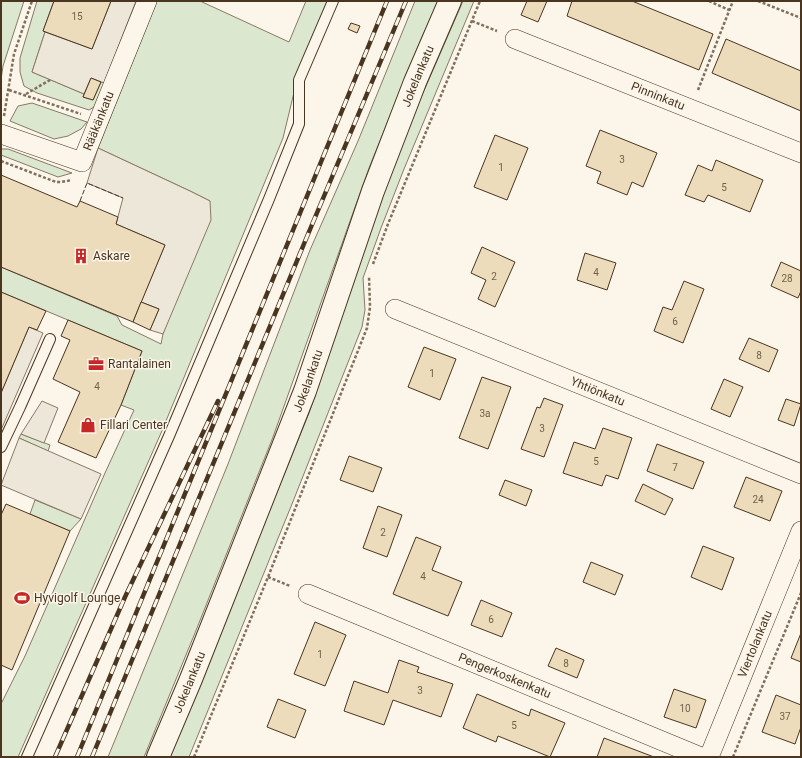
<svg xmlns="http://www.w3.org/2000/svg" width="802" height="758" font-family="Roboto,sans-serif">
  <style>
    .green { fill: #dce7d0; stroke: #887966 }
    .parking { fill: #ede7d9; stroke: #887966 }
    .building { fill: #ecdcbc; stroke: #4a3520 }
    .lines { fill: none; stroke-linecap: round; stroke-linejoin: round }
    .lane-casing { stroke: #4a3520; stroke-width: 12 }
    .street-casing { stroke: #4a3520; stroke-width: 20 }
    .secondary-casing { stroke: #4a3520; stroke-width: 24 }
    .path { stroke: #7f6f5c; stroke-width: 2.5; stroke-dasharray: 3 2; stroke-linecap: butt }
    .lane { stroke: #fbf6e9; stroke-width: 10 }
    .street { stroke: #fbf6e9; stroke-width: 19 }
    .secondary { stroke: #fbf6e9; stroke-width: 22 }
    .rail-casing { stroke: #4a3520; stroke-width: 4.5 }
    .rail { stroke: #fbf6e9; stroke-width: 3; stroke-dasharray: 9; stroke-linecap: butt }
    .fence { stroke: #4a3520; stroke-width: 1; stroke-dasharray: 5 2; stroke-linecap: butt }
    .labels { text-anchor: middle; stroke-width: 3; stroke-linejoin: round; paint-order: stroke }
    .number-label { font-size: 10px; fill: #725f47 }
    .street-label { font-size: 12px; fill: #4a3520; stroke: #fbf6e9 }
    .poi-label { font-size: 12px; fill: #4a3520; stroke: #fbf6e9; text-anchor: start }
  </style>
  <rect width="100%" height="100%" fill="#fbf6e9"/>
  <!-- green -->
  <g class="green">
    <polygon points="1,1 24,1 3,66 1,80"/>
    <polygon points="37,1 54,1 43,31 45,32 32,72 84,94 83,97 93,100 101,82 104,83 94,107 89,110 37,93 24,86 20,72 20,58"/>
    <polygon points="157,1 200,1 289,42 306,1 328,1 297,80 283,138 245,230 161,433 18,757 1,757 1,704 25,656 105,473 134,410 121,405 142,351 1,292 1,267 117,316 122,325 161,344 163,334 210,201 190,191 98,148"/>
    <polygon points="415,1 439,1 422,37 369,168 273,437 195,633 144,757 108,757 228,464 310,250 358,141"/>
    <polygon points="463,1 474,1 404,169 381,228 363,278 365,310 362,327 292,504 189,757 170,757 309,413 379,206 409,125"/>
    <polygon points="32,103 87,122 81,129 68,136 54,139 10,121 18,106"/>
    <polygon points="1,149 8,149 72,173 58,177 1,155"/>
    <polygon points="21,434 50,445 48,451 19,438"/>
    <polygon points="35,500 81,519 70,531 30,514"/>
  </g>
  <!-- parking -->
  <g class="parking">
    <polygon points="111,1 136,1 104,83 91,78 84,94 32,72 45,32 92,49"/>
    <polygon points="98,148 190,191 210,201 211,220 163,334 150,330 159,309 141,302 165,245 116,224 123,198 87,183"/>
    <polygon points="29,327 43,333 1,430 1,393"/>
    <polygon points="42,401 58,408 44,443 21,434"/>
    <polygon points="19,438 101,474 81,519 1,485"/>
  </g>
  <!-- building -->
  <g class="building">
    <polygon points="54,1 111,1 92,49 43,31"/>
    <polygon points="527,1 547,1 538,22 521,15"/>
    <polygon points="572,1 632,1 713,34 699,70 567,16"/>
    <polygon points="351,23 360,26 357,33 348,29"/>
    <polygon points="726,39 801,71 801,111 712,73"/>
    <polygon points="91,78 101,82 93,100 83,97"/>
    <polygon points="600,130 657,153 643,187 632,182 627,195 597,183 601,172 586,166"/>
    <polygon points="495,135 528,148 507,200 474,187"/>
    <polygon points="716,160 763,180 750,212 708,195 704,202 685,195 698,165 712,171"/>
    <polygon points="1,175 77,207 80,201 118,217 116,224 165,245 133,322 1,267"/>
    <polygon points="482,247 515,262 495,307 478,299 486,280 471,273"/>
    <polygon points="585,253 616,263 607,290 577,280"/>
    <polygon points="781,262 801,271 801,291 798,298 771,286"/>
    <polygon points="684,281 704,289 683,343 654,331 663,307 672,310"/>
    <polygon points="1,292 46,311 37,330 29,327 1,393"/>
    <polygon points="141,302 159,309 150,330 133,322"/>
    <polygon points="68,320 142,351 121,405 96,458 58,442 80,392 53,379 70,340 61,336"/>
    <polygon points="749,338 778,350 769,372 739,359"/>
    <polygon points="424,347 456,359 440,400 408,387"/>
    <polygon points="482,377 511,387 488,449 459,438"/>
    <polygon points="724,379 743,387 730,417 711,409"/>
    <polygon points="544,398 563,405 544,457 521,449 537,407 540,408"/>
    <polygon points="786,399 801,404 794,426 778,420"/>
    <polygon points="603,428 632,438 618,479 606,475 602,486 563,473 574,442 595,449"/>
    <polygon points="657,444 704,462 693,489 647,471"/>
    <polygon points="349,456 382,468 373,492 340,480"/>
    <polygon points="746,477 782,491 770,521 734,507"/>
    <polygon points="505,480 532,490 526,506 499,495"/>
    <polygon points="643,484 673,499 665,515 635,501"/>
    <polygon points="6,504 70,531 12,670 1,665 1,515"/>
    <polygon points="378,506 402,515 387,557 363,548"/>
    <polygon points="416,537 441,547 432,570 462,582 448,616 393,594"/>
    <polygon points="703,546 734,558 722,590 691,577"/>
    <polygon points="591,562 623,575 615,595 583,582"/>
    <polygon points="481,600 512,613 502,637 471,625"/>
    <polygon points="315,622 346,635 325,686 294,674"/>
    <polygon points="801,633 801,662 791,658"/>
    <polygon points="556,648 584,660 577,678 548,666"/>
    <polygon points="399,660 419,667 417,672 453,684 441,717 393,700 384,725 344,711 354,681 388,693"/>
    <polygon points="674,689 706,700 696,728 664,717"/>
    <polygon points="477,694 529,716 531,709 565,723 550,757 498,736 496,742 463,728"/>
    <polygon points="776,695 801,705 801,727 795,744 762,732"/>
    <polygon points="278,699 306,710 295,738 267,727"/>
    <polygon points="604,738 654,757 597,757"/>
  </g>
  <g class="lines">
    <defs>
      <g id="lane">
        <polyline points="1,447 20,407 50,339"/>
        <polyline points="27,757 169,436 269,199 299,124 299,80 333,1"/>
      </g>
      <g id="street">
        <path id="s1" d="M515,39l286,114"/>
        <path id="s2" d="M1,134l81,28 65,-161"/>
        <path id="s3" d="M395,309l406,165"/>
        <path id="s4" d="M308,594l393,163"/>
        <path id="s5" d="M709,757l92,-226"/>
      </g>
      <g id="secondary">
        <path id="s6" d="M158,757l33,-78 114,-288 68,-200 42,-109 35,-81"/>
      </g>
    </defs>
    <!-- lane casing -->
    <use href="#lane" class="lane-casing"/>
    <!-- street casing -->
    <use href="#street" class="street-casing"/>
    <!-- secondary casing -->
    <use href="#secondary" class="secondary-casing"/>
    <!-- path -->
    <g class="path">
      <polyline points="709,1 729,10"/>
      <polyline points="758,1 801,18"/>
      <polyline points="472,21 497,31"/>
      <polyline points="9,90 81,114"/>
      <polyline points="698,90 733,1"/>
      <polyline points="26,94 50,80"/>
      <polyline points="4,116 14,54 32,1"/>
      <polyline points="1,161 56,182 61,182 72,180"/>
      <polyline points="373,264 388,224 480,1"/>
      <polyline points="268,577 290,586"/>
      <polyline points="194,757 268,577 367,328 370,307 369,276"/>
      <polyline points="733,757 801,593"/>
    </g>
    <!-- lane -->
    <use href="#lane" class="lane"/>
    <!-- street -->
    <use href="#street" class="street"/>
    <!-- secondary -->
    <use href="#secondary" class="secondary"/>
    <defs>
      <g id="rail">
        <polyline points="55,757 125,597 218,401"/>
        <polyline points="77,757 387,1"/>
        <polyline points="92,757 306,239 406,1"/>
      </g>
    </defs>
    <!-- rail casing -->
    <use href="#rail" class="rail-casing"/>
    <!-- rail -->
    <use href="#rail" class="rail"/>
    <!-- fence -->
    <polyline class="fence" points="80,201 87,183 123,198"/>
  </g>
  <!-- icons -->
  <defs>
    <symbol id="building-bare" viewBox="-9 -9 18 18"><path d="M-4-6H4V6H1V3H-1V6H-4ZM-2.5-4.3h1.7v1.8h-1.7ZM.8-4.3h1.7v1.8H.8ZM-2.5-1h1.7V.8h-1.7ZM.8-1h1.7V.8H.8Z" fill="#c62828" stroke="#fbf6e9" stroke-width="2.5" paint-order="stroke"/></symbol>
    <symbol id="office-bare" viewBox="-9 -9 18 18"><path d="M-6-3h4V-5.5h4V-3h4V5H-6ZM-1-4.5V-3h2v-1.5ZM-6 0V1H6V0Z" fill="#c62828" stroke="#fbf6e9" stroke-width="2.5" paint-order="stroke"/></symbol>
    <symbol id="shop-bare" viewBox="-9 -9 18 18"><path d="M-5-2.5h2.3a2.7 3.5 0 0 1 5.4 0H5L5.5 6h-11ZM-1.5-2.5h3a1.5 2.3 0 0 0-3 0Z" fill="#c62828" stroke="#fbf6e9" stroke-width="2.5" paint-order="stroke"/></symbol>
    <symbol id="stadium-bare" viewBox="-9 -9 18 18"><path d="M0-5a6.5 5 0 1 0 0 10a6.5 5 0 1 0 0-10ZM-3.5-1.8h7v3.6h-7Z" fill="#c62828" stroke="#fbf6e9" stroke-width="2.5" paint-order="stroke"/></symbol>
  </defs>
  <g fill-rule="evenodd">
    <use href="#building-bare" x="70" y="245" width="22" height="22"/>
    <use href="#office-bare" x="85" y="353" width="22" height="22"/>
    <use href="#shop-bare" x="77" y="414" width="22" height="22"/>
    <use href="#stadium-bare" x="11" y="587" width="22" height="22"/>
  </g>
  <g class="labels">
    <!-- number labels -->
    <g class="number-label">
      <text x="77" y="20">15</text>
      <text x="622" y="163">3</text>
      <text x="501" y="171">1</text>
      <text x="724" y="191">5</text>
      <text x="596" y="276">4</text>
      <text x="494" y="280">2</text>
      <text x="787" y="282">28</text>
      <text x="675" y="325">6</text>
      <text x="759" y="359">8</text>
      <text x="432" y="377">1</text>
      <text x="97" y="390">4</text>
      <text x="485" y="417">3a</text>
      <text x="542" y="432">3</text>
      <text x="596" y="465">5</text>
      <text x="675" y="471">7</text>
      <text x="758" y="503">24</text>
      <text x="383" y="536">2</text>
      <text x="423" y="580">4</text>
      <text x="491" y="623">6</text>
      <text x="320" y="658">1</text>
      <text x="566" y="667">8</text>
      <text x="420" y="694">3</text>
      <text x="685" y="712">10</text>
      <text x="785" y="720">37</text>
      <text x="514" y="729">5</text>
    </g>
    <!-- street labels -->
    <g class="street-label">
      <text dy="4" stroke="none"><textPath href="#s6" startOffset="729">Jokelankatu</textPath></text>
      <text dy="4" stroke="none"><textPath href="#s1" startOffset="154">Pinninkatu</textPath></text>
      <text dy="4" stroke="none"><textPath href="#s2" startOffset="130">Rääkänkatu</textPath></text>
      <text dy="4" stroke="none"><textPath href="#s6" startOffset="405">Jokelankatu</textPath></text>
      <text dy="4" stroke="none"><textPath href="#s3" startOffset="219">Yhtiönkatu</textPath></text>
      <text dy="4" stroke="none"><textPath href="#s5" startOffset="122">Viertolankatu</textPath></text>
      <text dy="4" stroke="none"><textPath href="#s4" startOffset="213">Pengerkoskenkatu</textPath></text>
      <text dy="4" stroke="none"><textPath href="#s6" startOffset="81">Jokelankatu</textPath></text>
    </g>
    <!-- poi labels -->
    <g class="poi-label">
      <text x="93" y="260">Askare</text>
      <text x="108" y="368">Rantalainen</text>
      <text x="100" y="429">Fillari Center</text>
      <text x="34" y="602">Hyvigolf Lounge</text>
    </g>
  </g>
  <!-- border -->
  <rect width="802" height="758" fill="none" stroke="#4a3520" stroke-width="4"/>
</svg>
